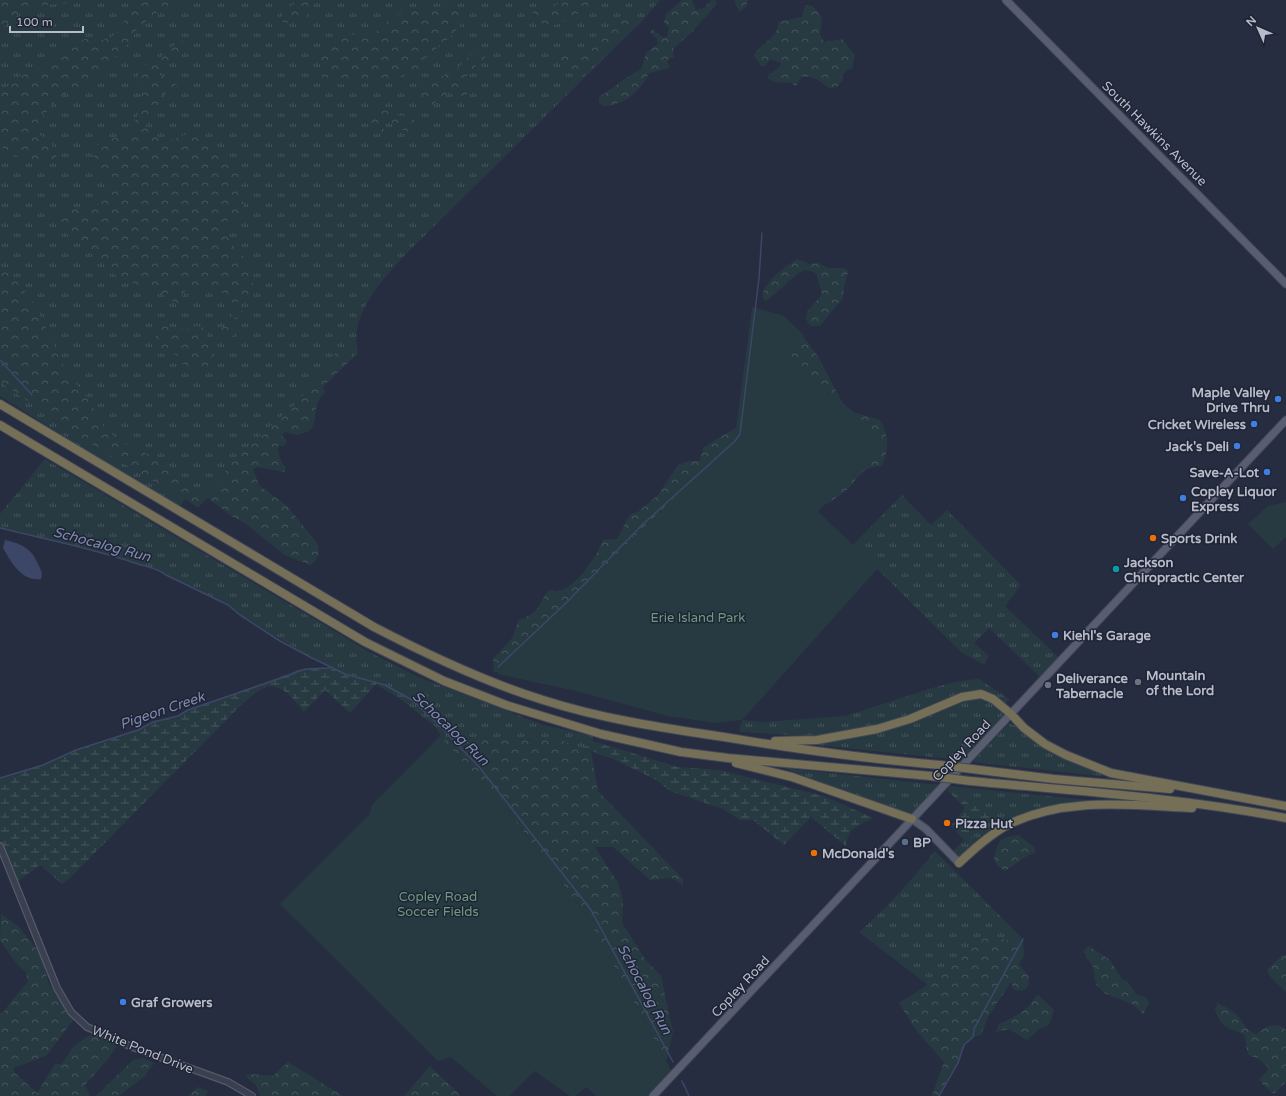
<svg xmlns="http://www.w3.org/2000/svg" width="1286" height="1096" font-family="'Varela Round',sans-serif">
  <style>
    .grass { fill: url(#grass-tufts) }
    .forest { fill: url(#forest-crowns) }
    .wetland { fill: url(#wetland-marsh) }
    .park { fill: #283a41 }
    .water { fill: #3c4768 }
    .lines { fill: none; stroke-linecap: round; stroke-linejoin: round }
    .stream { stroke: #3c4768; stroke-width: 1.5 }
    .minor-casing { stroke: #555a6a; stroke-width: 8 }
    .major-casing { stroke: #444859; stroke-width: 9 }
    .highway-casing { stroke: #424757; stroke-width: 10 }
    .minor { stroke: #3a4050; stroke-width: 5.5 }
    .major { stroke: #585e70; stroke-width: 7 }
    .highway { stroke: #766f57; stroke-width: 8 }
    .highway-bridge-casing { stroke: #424757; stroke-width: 10; stroke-linecap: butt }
    .highway-bridge { stroke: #766f57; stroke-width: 8 }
    .shop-dot { fill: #3f7fe0; stroke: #1f2435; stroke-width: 1.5 }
    .food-dot { fill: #e8710a; stroke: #1f2435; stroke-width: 1.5 }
    .culture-dot { fill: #0f9aa8; stroke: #1f2435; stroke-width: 1.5 }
    .worship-dot { fill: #6b7280; stroke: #1f2435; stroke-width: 1.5 }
    .service-dot { fill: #5c6f8a; stroke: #1f2435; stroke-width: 1.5 }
    .labels { text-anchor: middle; stroke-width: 3; stroke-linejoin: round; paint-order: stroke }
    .street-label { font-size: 13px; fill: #b7bbca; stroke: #1f2435 }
    .poi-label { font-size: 13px; font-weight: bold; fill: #b7bbca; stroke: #1f2435; text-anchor: start }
    .park-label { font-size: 13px; fill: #6e9b80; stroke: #1f2435 }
    .water-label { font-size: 14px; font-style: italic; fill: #7f8cb1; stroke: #1f2435 }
  </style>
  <defs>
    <pattern id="grass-tufts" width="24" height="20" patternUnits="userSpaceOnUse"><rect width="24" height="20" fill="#283a41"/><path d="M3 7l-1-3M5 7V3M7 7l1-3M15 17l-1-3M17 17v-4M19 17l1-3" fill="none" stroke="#45555b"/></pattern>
    <pattern id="forest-crowns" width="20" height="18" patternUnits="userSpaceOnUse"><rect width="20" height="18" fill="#283a41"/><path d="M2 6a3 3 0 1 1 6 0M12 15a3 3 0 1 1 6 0" fill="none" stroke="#45555b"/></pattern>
    <pattern id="wetland-marsh" width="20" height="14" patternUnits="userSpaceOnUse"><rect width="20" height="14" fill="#283a41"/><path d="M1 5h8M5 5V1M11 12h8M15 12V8" fill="none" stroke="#45555b"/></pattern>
  </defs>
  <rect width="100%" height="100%" fill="#262d40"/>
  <!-- grass -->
  <g class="grass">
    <path d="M19,0h641l-17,20 -240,237c-24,27 -54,58 -45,96l-160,154 -13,-8 -5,7 -80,-47 -100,-63v-14l89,61 45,26 -48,-42 -86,-146v-267z"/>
    <path d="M45,459l328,195 45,23 125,48 50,11v5l-11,7 -16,-6 -59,-4 -65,1 -6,-12 -37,-29 -24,-14 2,-2 -32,-8 -35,-17 -70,-42 -12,-10 -62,-30c-10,-7 -20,-8 -31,-12 -44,-15 -90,-24 -135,-35v-14z"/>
    <polygon points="902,495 931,525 947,510 1021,585 1005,606 1058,657 1040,677 989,628 974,643 989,656 984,665 961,652 853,545"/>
    <polygon points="979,679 1009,699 1005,705 979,691 966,692 919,712 876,727 815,736 739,732 742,720 763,722 846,716 932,688 959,681"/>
    <path d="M969,697c12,1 32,4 34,18l-42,45 -153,-16 49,-6 52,-15z"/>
    <path d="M1009,723l7,3c30,24 50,35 87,47l-1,3 -129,-14z"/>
    <polygon points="783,768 939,785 910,815"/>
    <polygon points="950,786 1088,800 1088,803 1038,810 962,856 956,856 952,852 964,840 966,843 974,802 971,804 955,794 953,796 947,790"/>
    <path d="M935,851l88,88 -12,2 -27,-6 -56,50 -69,-53c28,-24 53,-52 76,-81z"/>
  </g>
  <!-- forest -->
  <g class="forest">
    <polygon points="0,0 103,0 34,6 22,11 0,30"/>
    <path d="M143,0h37l1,3 -6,7h-12l-7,3 -18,15 -15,24 -13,7 -15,18 -3,8 -4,3 -19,3 -13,8 -15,20 -3,14 14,12 5,8 -2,8c-12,8 -45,-6 -55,-15v-55l13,-9 10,-9 24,-7 21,-20 17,-7 18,1 8,-3 7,-5 7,-13z"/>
    <path d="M301,0h16c-13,14 -7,27 -35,22l-1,-5 7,-9z"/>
    <path d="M564,0h40c-7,6 -16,9 -25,13 -18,9 -33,24 -47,-1l3,-5 20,-1z"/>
    <path d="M682,0h10l4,10 8,-2 8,-8h3l2,4 -25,28 -19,17 1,9h-4l-3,3 3,7 -21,5c-9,19 -24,32 -45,33l-5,-4v-5c15,-9 27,-21 42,-27l5,-17 12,-9 -1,-5 -7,-7 1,-3 12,8h4l2,-9 -5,-5 2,-9z"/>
    <polygon points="734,0 748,0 746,7 739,12"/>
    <path d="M805,5l8,1 9,11 -2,17 4,8 18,-3 13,16 -3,13 -5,2 -5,6 1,4 -6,7 -9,1c-8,-7 -16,-13 -27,-11l-5,9 -5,-3 -18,-1 -5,-4 1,-4 10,-6 2,-5 -11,-4 -5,7 -3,1 -8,-11c5,-13 26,-18 24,-34l24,-5z"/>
    <path d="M442,6c11,-1 16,2 22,11 -6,19 -27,28 -39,42 -2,4 -2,8 -5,11l-35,11 -22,-1 -17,5 -18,-3 -9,-7 2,-14v-10c19,-28 31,-10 54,-19 8,-4 12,-12 19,-16 7,-4 38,-8 48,-10z"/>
    <polygon points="627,14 637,21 636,24 586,75 581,77 572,69 561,64 561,57 569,52 578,51 584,48 597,35 607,30 619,18"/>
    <path d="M183,41l5,2 1,6c-9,11 -29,10 -29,26 6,4 14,5 18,12l-1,5 -11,1 -5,3 -7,20 -8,9c2,10 16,17 26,15 5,-1 10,-5 15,-6l14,5 36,29 5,16 1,13v15l-3,5 -12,3 -4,8c3,20 28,26 29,52 1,12 -9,18 -18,23 -7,-1 -8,-6 -12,-10 -9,-7 -29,-7 -38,-2l-3,5 2,4 -1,5 -8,-2 -16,-11 -32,-11 -17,-9 -15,-20 -34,-22 -5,-6 2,-9 7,-7 5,-1 19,4 5,-2 8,-9 7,-13 -1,-6 -14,-18c-3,-20 12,-26 28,-25 10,-5 18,-27 19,-38 1,-10 -8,-17 -2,-27 6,-12 14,-9 22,-16 8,-7 11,-13 22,-16z"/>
    <path d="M481,50l4,3 1,3c-9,12 -27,18 -18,35l-2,5 -5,2 -9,-9 -20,16h-8l-1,-10 -5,-10 2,-4 8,2c8,-6 18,-7 26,-12 10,-6 14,-19 27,-21z"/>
    <path d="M387,110l8,5 18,2 3,8v3c-13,11 -22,-8 -31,-9l-4,5 3,5 -1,3 -7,2 -10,-12 -1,-6 12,-5z"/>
    <path d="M797,259l12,5 10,-1 8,5h18l3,4 -4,15 -1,11 -23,28h-10l-4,-7 2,-9 14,-15 -5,-20 -3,-3 -10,-2c-15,8 -24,22 -39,31l-3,-5c4,-16 22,-28 35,-37z"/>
    <path d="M0,268c38,23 48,71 68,106 5,8 13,14 18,21 7,9 9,20 16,29 20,25 44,26 67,41 11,8 17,22 28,28l12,-1 4,-3 21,-29 55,-51 13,-10 1,-9 19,-13 15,-27 9,-3 9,9 -33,31 3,5c-15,17 -5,23 -15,39l-13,4 -12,-3 -3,4 5,5 -3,5h-6c0,9 2,14 8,22l-2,4 -26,-5 -5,2 6,16 28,21 30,37c3,9 2,16 -6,22l-26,-10 -39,-31 -16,-9 -22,-17 -10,9 -109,-64 -89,-61z"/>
    <circle cx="237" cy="313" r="6"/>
    <polygon points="229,323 234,323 237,331 231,338 222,340 219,337 218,331"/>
    <path d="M158,324l27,6 11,-4 9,2c2,4 1,8 3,13 4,11 15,23 2,32l-8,-1 -20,-8 -4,-8 -6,-3 -9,-1 -5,-4 -4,-20z"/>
    <path d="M799,331l18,24 25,47 11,10 27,8c9,16 10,30 1,46 -21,0 -23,15 -37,26 -8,7 -18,12 -27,17l-303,163h-20l-1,-13 20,-22 5,-16c6,-3 14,-6 19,-12 5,-6 6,-13 12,-19 3,0 6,2 9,1 17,-2 40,-36 45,-51l14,-1 13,-25 8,-2 20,-17 20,-30 10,-4h11l5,-14 33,-20z"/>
    <polygon points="507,738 534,740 553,738 566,742 591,752 598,791 683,879 683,885 672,878 650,880 613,847 595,847 618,883 623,900 622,923 645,959 661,976 673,1032 666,1061 585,914 516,822 442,739"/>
    <path d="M1019,835l16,13v5l-10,4 -20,14 -7,-5 -4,-6c3,-19 6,-23 25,-25z"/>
    <path d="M1,914l18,13 20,25 5,12 4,18 25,38 -26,35 -33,13v4l23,21 18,-29h7l11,-17 15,-11 9,-1 21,9 -10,15 -23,26 5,11h-90v-84l2,2 11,-15 15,-17 -2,-10c-10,-6 -18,-22 -26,-31z"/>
    <polygon points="984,935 1011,941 1023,939 1024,955 1019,964 1029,977 1028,987 1022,991 1014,990 1011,982 988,1017 981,1035 973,1037 964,1045 958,1063 939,1096 932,1096 944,1062 915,1029 899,1003 926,986"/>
    <polygon points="1089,946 1110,960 1122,979 1127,981 1136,994 1147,998 1149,1003 1143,1014 1134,1005 1104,993 1096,984 1093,967 1083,951"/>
    <polygon points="1282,955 1286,955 1286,992 1270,976 1267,970"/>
    <path d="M1038,995l16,15 -5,15 -10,4 -12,11 -18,-11 -13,3 3,-8c10,-4 21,-10 29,-17 4,-4 5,-8 10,-12z"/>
    <path d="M1218,1004c6,2 14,6 19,11 6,7 9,16 19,19 10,-7 20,-14 30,-4v52l-12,12 -10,-8 -5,-7 8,-7 1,-5 -10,-9 -8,-2 -3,-5 -2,-16c-17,-8 -24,-6 -30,-26z"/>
    <polygon points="143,1058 154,1063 145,1076 119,1096 96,1096 133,1060"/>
    <polygon points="288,1062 343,1096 260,1096 256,1085 245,1076 251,1074 273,1076"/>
    <polygon points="430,1066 461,1096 404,1096"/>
    <polygon points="198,1087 208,1091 206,1096 188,1096"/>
  </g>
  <!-- wetland -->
  <g class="wetland">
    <path d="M304,668h27l14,6 33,8 -28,31 -25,-23 -21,22c-9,-11 -23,-31 -40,-24 -7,3 -14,10 -21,15l-172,174 -9,7 -22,-19 -22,16 -18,-42v-61l43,-13 33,-15 62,-20 15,-8 25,-6 10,-6z"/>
    <path d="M593,741l85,26 41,3 105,26 49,22c-16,9 -25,9 -27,28l-35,-29 -27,28 -31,-25h-13l-17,-11 -53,-18 -12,-10 -18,-9 -27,-13 -31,-11z"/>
    <polygon points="955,794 970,804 974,801 991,819 967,843 951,826 965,808 953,796"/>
  </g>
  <!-- park -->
  <g class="park">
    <polygon points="752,307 784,316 804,335 788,352 881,447 818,511 832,525 878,568 742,720 716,723 668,716 576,691 497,674 735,437"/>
    <polygon points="1286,502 1286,537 1273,549 1248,524 1268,506"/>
    <polygon points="440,736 516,822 585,914 671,1070 647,1096 596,1096 586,1087 576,1096 570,1096 535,1071 509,1096 497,1096 451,1057 438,1061 280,904 370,814 372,805"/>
  </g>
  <!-- water -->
  <path class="water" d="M5,540c18,4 27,9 34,26 2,4 4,8 2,13 -19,3 -30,-17 -38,-31z"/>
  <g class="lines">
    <!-- stream -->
    <g class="stream">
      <polyline points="0,360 32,395"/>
      <path d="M0,528c45,11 91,20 135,35 11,4 21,4 31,12l62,30 12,10 40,26 30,16 35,17 40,11 27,15 27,25 41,43 111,142 82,152"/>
      <polyline points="498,667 566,603 642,525 735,441 740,434 759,278 762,233"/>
      <path d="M0,778l43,-13 33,-15 62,-20 15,-8 25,-6 10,-6 102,-35c13,-8 25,-6 40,-7"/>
      <polyline points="682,1081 689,1096"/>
      <polyline points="939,1096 958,1063 964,1045 973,1037 974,1029 1023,939"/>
    </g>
    <defs>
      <polyline id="minor" points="0,846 57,988 71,1012 87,1027 132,1047 228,1082 252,1096"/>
      <g id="major">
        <polyline points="1006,0 1286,284"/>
        <polyline points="912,819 926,829 959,863"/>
        <polyline points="653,1096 1286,420"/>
      </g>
      <g id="highway">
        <path d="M0,404l374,223c54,28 111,55 169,73 59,19 120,28 181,37 72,12 143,22 216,28"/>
        <polyline points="0,425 365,642 444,681 506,705 601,734 681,752 728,758 931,776"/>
        <polyline points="775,741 817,740 877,729 910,719 962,697 981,694 993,699 1011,714 1024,728 1045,744 1066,755 1111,773 1286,806"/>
        <polyline points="736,763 792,777 912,819"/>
        <polyline points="980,770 1054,779 1170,789"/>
        <path d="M970,781c106,10 212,17 316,37"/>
        <path d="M959,863c14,-13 28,-26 45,-36 56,-31 126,-22 188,-19"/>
      </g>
    </defs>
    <!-- minor casing -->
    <use href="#minor" class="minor-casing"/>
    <!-- major casing -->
    <use href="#major" class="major-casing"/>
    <!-- highway casing -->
    <use href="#highway" class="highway-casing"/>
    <!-- minor -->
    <use href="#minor" class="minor"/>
    <!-- major -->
    <use href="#major" class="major"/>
    <!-- highway -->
    <use href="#highway" class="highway"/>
    <defs>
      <g id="highway-bridge">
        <polyline points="940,765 980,770"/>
        <polyline points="931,776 970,781"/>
      </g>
    </defs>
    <!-- highway-bridge casing -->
    <use href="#highway-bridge" class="highway-bridge-casing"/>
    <!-- highway-bridge -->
    <use href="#highway-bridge" class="highway-bridge"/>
  </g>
  <!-- markers -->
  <g class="shop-dot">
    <circle cx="1278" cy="399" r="4"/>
    <circle cx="1254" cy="424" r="4"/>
    <circle cx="1237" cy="446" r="4"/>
    <circle cx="1267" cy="472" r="4"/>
    <circle cx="1183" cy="498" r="4"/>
    <circle cx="1055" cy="635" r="4"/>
    <circle cx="123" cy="1002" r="4"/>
  </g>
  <g class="food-dot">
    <circle cx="1153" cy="538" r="4"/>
    <circle cx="947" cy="823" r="4"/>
    <circle cx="814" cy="853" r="4"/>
  </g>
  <circle class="culture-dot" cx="1116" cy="569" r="4"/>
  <g class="worship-dot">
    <circle cx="1138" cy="682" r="4"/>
    <circle cx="1048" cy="685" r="4"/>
  </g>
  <circle class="service-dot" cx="905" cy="842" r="4"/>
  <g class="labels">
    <!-- street labels -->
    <g class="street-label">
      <text transform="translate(1155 133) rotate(45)" y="5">South Hawkins Avenue</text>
      <text transform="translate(961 750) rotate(-47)" y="5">Copley Road</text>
      <text transform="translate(740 986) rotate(-47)" y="5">Copley Road</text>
      <text transform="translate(143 1049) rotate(22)" y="5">White Pond Drive</text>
    </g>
    <!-- poi labels -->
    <g class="poi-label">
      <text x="1270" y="397" text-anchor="end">Maple Valley<tspan x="1270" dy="15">Drive Thru</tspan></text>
      <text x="1246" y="429" text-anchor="end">Cricket Wireless</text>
      <text x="1229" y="451" text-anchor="end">Jack's Deli</text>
      <text x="1259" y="477" text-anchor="end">Save-A-Lot</text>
      <text x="1191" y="496">Copley Liquor<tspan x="1191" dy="15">Express</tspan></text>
      <text x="1161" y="543">Sports Drink</text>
      <text x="1124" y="567">Jackson<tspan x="1124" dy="15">Chiropractic Center</tspan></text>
      <text x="1063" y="640">Kiehl's Garage</text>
      <text x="1146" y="680">Mountain<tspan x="1146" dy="15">of the Lord</tspan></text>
      <text x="1056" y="683">Deliverance<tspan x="1056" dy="15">Tabernacle</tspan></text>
      <text x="955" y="828">Pizza Hut</text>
      <text x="913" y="847">BP</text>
      <text x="822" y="858">McDonald's</text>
      <text x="131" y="1007">Graf Growers</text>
    </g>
    <!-- park labels -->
    <g class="park-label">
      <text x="698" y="622">Erie Island Park</text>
      <text x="438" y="901">Copley Road<tspan x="438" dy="15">Soccer Fields</tspan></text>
    </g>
    <!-- water labels -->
    <g class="water-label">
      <text transform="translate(102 544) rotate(15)" y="5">Schocalog Run</text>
      <text transform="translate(162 710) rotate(-19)" y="5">Pigeon Creek</text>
      <text transform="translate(451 728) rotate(44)" y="5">Schocalog Run</text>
      <text transform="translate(645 989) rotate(62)" y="5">Schocalog Run</text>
    </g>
  </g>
  <!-- north arrow -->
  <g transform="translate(1258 28) rotate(315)" stroke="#1f2435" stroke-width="3" paint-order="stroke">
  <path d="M0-3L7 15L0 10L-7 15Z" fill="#b7bbca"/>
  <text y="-6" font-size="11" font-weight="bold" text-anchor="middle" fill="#b7bbca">N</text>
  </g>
  <!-- scale -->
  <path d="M10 26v6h73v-6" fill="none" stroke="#b7bbca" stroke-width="2"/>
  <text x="16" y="26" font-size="12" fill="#b7bbca" stroke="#1f2435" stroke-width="3" paint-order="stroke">100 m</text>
</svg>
